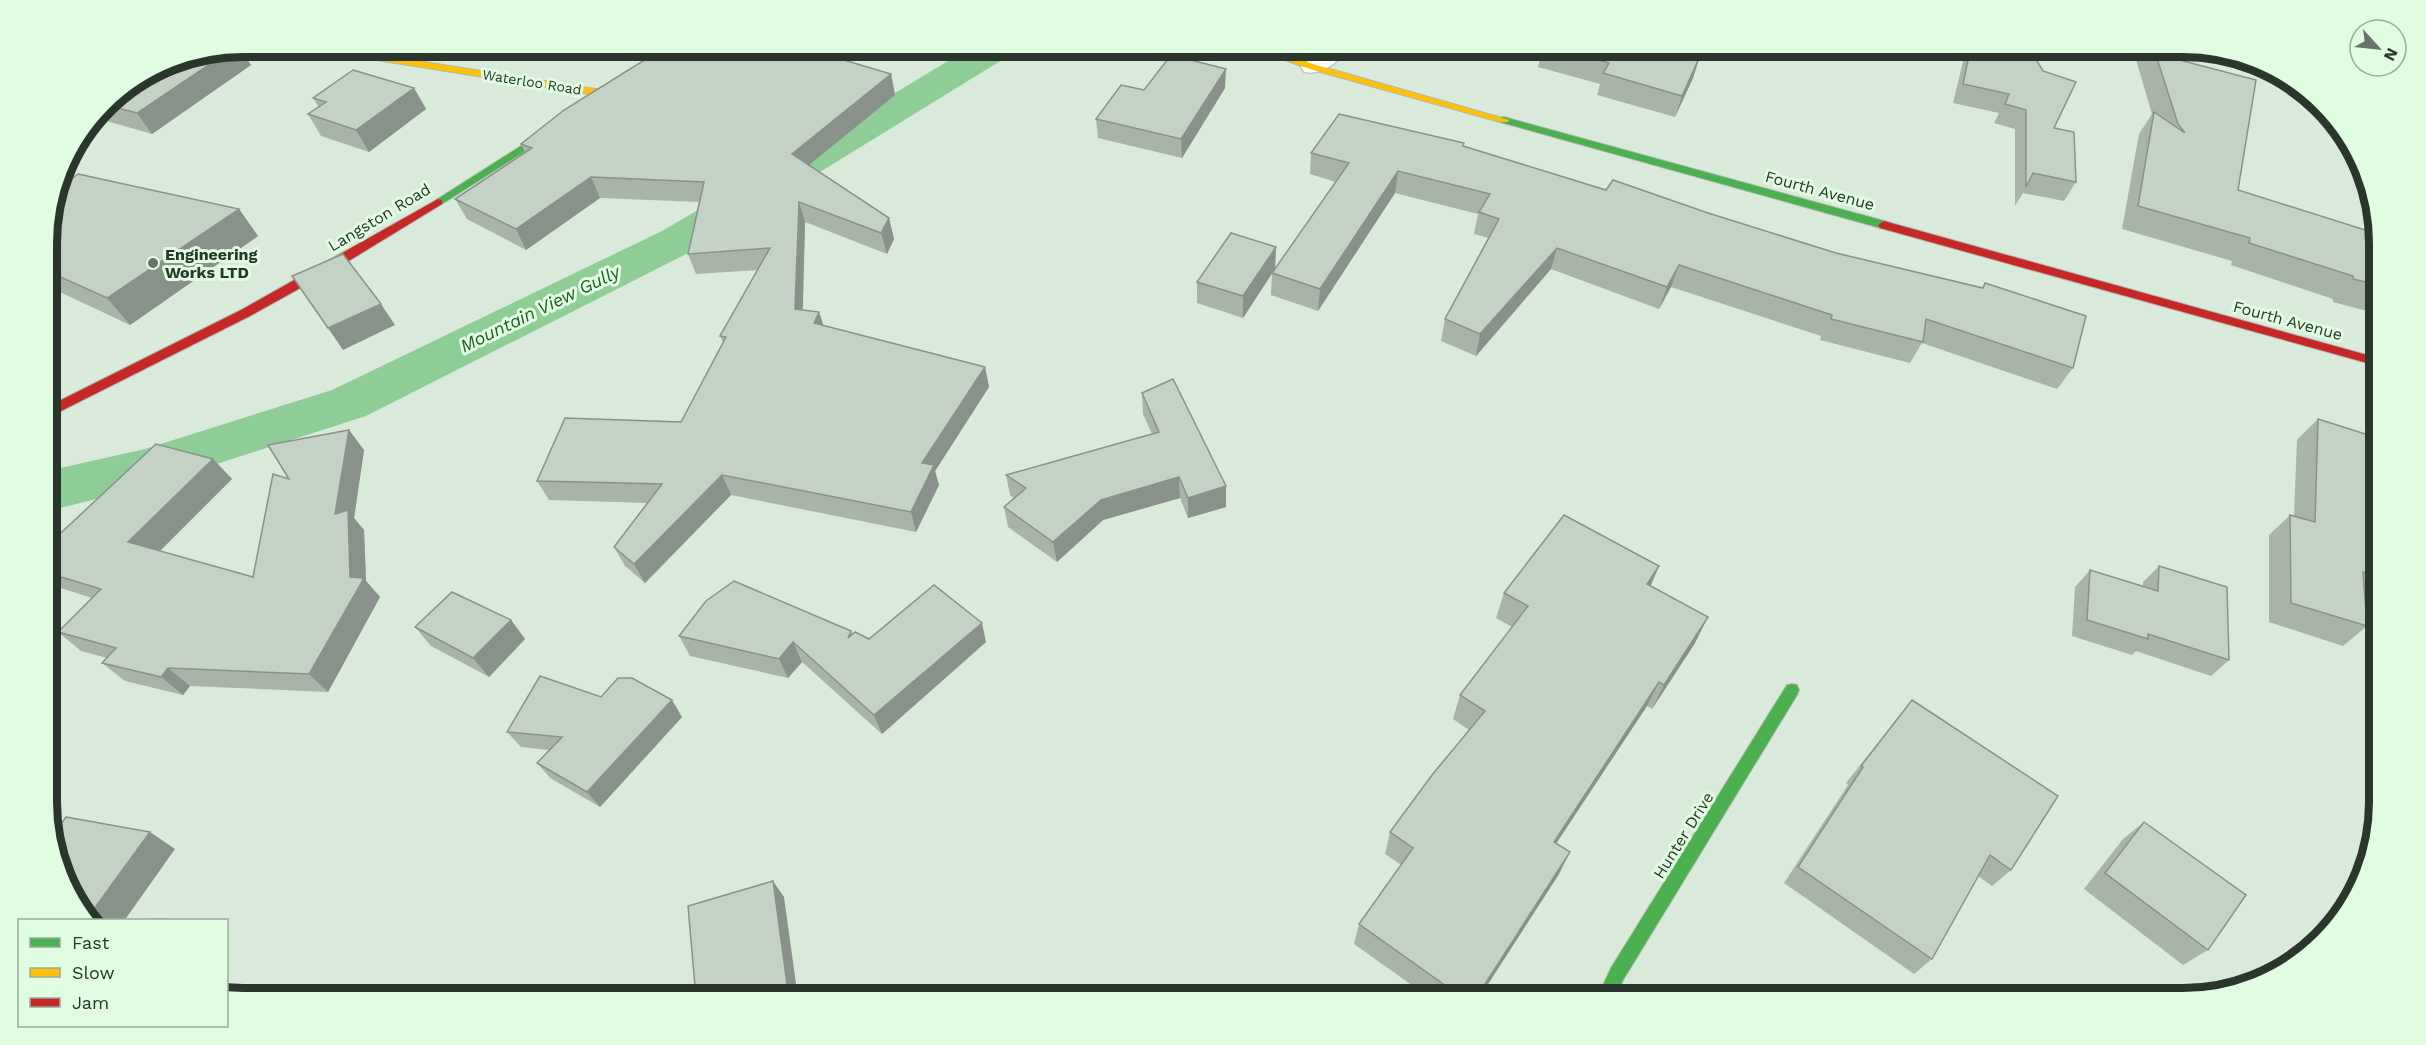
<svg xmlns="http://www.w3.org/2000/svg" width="2426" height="1045" font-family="'Work Sans',sans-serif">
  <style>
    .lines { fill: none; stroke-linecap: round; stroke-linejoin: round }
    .canal { fill: #8fcd96; fill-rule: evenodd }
    .street-casing { stroke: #afbbaf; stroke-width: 2 }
    .fast-casing { stroke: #afbbaf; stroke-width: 2 }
    .slow-casing { stroke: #afbbaf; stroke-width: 2 }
    .jam-casing { stroke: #afbbaf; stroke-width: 2 }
    .street { fill: #f9fcf9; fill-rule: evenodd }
    .fast { fill: #4caf50; fill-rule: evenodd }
    .slow { fill: #ffc107; fill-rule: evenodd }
    .jam { fill: #c62828; fill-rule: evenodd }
    .wall { fill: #a9b4a9 }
    .shaded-wall { fill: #89928a }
    .building { fill: #c4d1c5; stroke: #89928a; stroke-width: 1.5 }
    .poi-dot { fill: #677468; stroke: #e0fde2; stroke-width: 2 }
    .labels { text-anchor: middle; stroke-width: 6; stroke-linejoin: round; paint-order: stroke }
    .far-street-label { font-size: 14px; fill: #2a352b; stroke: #e0fde2 }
    .street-label { font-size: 16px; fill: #2a352b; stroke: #e0fde2 }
    .poi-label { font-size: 16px; font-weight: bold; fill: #2a352b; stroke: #e0fde2; text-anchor: start }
    .water-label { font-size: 18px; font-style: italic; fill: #1f5829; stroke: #e0fde2 }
    .rim { fill: none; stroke: #2a352b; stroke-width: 8 }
  </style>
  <rect width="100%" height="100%" fill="#d9e9da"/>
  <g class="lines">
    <!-- canal -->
    <polygon class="canal" points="971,47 1016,47 1010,55 692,251 366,416 145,487 48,511 47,471 145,449 332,390 662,231 806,147"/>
    <defs>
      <path id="street" d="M1324,47h26c-10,14 -28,29 -46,25l-3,-5z"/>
      <g id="fast">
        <polygon points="1504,117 1888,222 1890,225 1884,229 1500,122 1500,118"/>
        <polygon points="562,120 566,121 566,125 442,204 438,205 433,202"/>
        <polygon points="1792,684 1797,685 1799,690 1797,695 1623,980 1615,998 1597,998 1611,968 1787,685"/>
      </g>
      <g id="slow">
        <polygon points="309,47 329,47 608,91 613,94 608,97 314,50"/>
        <polygon points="1248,47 1261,47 1316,65 1509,120 1508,122 1500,122 1310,69"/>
      </g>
      <g id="jam">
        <polygon points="438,199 442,200 442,204 347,262 250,316 47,418 47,407 241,310"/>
        <polygon points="1884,221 2378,358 2378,366 1880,228 1878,225"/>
      </g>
    </defs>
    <!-- street casing -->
    <use href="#street" class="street-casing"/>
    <!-- fast casing -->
    <use href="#fast" class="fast-casing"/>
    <!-- slow casing -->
    <use href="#slow" class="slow-casing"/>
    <!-- jam casing -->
    <use href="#jam" class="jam-casing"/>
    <!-- street -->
    <use href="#street" class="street"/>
    <!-- fast -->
    <use href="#fast" class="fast"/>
    <!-- slow -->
    <use href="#slow" class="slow"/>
    <!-- jam -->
    <use href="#jam" class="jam"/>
  </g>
  <!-- wall -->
  <g class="wall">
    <polygon points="243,46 246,46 241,50 251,65 152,134 96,118 113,96"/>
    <polygon points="449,46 466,46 459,51"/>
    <polygon points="608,46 666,46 643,60"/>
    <polygon points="1543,46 1674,46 1673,49 1700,56 1693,78 1675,117 1597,95 1600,84 1538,67"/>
    <polygon points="1961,46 2028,46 2054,128 2076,182 2064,201 2023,193 2015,206 2015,129 1994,123 1999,113 1953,103 1965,53"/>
    <polygon points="2132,46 2170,46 2168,57 2238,190 2375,233 2375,210 2378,218 2378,314 2333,302 2333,299 2231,265 2232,261 2122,229 2139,134 2152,114"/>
    <polygon points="840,56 841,60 891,74 895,95 809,165 889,218 894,239 887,254 805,222 803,310 819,312 823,325 985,367 989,387 935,471 939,485 916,532 731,495 645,583 625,566 614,547 648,503 549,500 537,481 681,422 723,343 720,336 758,270 696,274 688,254 699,202 600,198 526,250 467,219 455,199 525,152 521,144"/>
    <polygon points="414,88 426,109 369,152 321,136 308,114 319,107 313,98"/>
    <polygon points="1225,88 1182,158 1098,138 1096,119 1144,90"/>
    <polygon points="1464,143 1464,146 1606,190 1708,213 1836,253 1982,288 1985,283 2073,368 2057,389 1922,343 1910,363 1820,340 1821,336 1671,287 1659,309 1551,269 1476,356 1441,341 1445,319 1488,238 1474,234 1478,214 1395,193 1318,311 1271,295 1272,273 1243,318 1197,303 1197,282 1276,247 1275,269 1336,182 1310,174 1311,153"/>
    <polygon points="239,209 258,236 130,325 47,286 47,230"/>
    <polygon points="1142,393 1226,486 1226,507 1188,518 1180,498 1103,520 1057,562 1008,527 1004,507 1014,498 1010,495 1006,475 1152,434 1143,414"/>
    <polygon points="2318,419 2378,438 2379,604 2365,600 2367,626 2343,646 2269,622 2269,535 2290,515 2294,516 2297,440"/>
    <polygon points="349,430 364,450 354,518 364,530 366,581 380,597 328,692 190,686 183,695 125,681 102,663 107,658 81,651 58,632 92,598 48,584 48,545 213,459 232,479 159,551 253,577 289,479"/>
    <polygon points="1659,566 1650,586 1695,643 1652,709 1647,706 1556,844 1559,874 1479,998 1430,998 1354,944 1359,924 1401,865 1385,854 1390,832 1469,730 1453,719 1460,695 1512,627 1496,618 1504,593"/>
    <polygon points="2159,566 2229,660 2211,676 2136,651 2132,655 2072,636 2075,587 2090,570 2143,586 2143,582"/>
    <polygon points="511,620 525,639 489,677 431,646 415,627"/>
    <polygon points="851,631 853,634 869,639 986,642 882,734 802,662 788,678 690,656 679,636"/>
    <polygon points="601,697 682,717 600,807 550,778 537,763 549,750 521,747 507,732"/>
    <polygon points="1912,700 2011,870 1992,886 1978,876 1932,959 1914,974 1784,883 1848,785 1846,783"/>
    <polygon points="2144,822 2208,950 2183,965 2084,889 2123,839"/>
  </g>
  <!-- shaded-wall -->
  <g class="shaded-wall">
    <polygon points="243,46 246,46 241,50 251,65 152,134 137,113 222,51"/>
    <polygon points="457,46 466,46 459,51"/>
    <polygon points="638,46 666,46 643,60"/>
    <polygon points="826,46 853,46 840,56 843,68 827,55"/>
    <polygon points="1700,56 1693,78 1675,117 1682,96"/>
    <polygon points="1226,69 1225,88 1182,158 1181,139"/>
    <polygon points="891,74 895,95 798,174 792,154"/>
    <polygon points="414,88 426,109 369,152 356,130"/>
    <polygon points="1398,171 1395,193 1318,311 1320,289"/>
    <polygon points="591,177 600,198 526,250 516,229"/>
    <polygon points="799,202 805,222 802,330 795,309"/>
    <polygon points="239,209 258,236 130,325 107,298"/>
    <polygon points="889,218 894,239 887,254 881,233"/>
    <polygon points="1276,247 1275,269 1243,318 1243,296"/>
    <polygon points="1557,248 1551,269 1476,356 1480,334"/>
    <polygon points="1679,265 1671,287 1659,309 1667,287"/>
    <polygon points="381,304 395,325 343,350 328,328"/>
    <polygon points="819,312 826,333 814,323"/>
    <polygon points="985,367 989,387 935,471 939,485 916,532 911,512 922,463"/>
    <polygon points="349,430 364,450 354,518 364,530 366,581 380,597 328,692 309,674 350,577 335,514"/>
    <polygon points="213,459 232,479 149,562 128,542"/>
    <polygon points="722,475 731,495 645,583 634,564"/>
    <polygon points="1179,477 1180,498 1103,520 1057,562 1053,542 1101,500"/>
    <polygon points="1226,486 1226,507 1188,518 1188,498"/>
    <polygon points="1659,566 1648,592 1647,584"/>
    <polygon points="1708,617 1695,643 1652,709 1664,685"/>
    <polygon points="511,620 525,639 489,677 473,658"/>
    <polygon points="982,623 986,642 882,734 874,715"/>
    <polygon points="793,642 802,662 788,678 779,659"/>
    <polygon points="168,668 190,686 183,695 161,677"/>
    <polygon points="1659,682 1647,706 1543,863 1554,842"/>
    <polygon points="672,700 682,717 600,807 587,792"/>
    <polygon points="150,832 175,849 124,921 87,921 86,920"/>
    <polygon points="1570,852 1559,874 1479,998 1476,998"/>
    <polygon points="773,881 784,897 798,998 742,998"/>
  </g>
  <!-- building -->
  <g class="building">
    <polygon points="667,46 835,46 838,48 827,55 891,74 792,154 889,218 881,233 799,202 795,309 819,312 814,323 985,367 922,463 934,465 911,512 722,475 634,564 614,547 662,484 537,481 565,418 681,422 726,337 720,336 770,248 688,254 704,182 591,177 516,229 455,199 532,148 521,144 564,110"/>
    <polygon points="1545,46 1672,46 1671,49 1700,56 1682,96 1603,73 1609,63"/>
    <polygon points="1971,46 2028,46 2043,71 2076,82 2054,128 2074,132 2076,182 2033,173 2026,187 2026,110 2005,104 2009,94 1963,84"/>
    <polygon points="2153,46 2170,46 2168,57 2256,80 2238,190 2378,234 2378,285 2353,279 2353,276 2249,243 2250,238 2138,206 2154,112 2185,133 2178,124"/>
    <polygon points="232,49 137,113 106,105 113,96 168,61"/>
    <polygon points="1171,55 1226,69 1181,139 1096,119 1121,85 1144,90"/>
    <polygon points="353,70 414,88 356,130 308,114 326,102 313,98"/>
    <polygon points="1339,114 1464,143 1463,146 1606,190 1613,180 1708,213 1836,253 1983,288 1985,283 2086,316 2073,368 1926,319 1923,342 1831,319 1832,315 1679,265 1667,287 1557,248 1480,334 1445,319 1499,219 1479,212 1490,194 1398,171 1320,289 1272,273 1349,163 1311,153"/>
    <polygon points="78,174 239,209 107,298 47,271 47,230 58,189"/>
    <polygon points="1231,233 1276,247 1243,296 1197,282"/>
    <polygon points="343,254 381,304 328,328 292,276"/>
    <polygon points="1173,379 1226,486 1188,498 1179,477 1101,500 1053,542 1004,507 1026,488 1006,475 1159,432 1142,393"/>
    <polygon points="2318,419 2378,438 2379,577 2363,572 2367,626 2291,603 2290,515 2315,522"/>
    <polygon points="349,430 335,514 348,510 350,577 364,578 309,674 168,668 161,677 102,663 116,648 58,632 101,589 48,573 48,545 156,444 213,459 128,542 253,577 273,474 289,479 268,445"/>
    <polygon points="1564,515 1659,566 1647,584 1708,617 1664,685 1659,682 1554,842 1570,852 1476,998 1463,998 1359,924 1413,848 1390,832 1432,775 1485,711 1460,695 1528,606 1504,593"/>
    <polygon points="2159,566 2227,587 2229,660 2148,634 2148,639 2087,620 2090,570 2158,591"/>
    <polygon points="734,581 851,631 848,638 855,632 869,639 934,585 982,623 874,715 793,642 779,659 679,636 706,601"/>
    <polygon points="452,592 511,620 473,658 415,627"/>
    <polygon points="540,676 601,697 618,678 632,678 672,700 587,792 537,763 562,737 507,732"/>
    <polygon points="1912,700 2058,796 2011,870 1990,855 1932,959 1798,867 1863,767 1861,766"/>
    <polygon points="66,817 150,832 86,920 52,836"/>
    <polygon points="2144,822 2246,895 2208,950 2105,873"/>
    <polygon points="773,881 787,984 742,998 696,998 688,906"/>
    <polygon points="165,919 164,921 96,921"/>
  </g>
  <!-- markers -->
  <circle class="poi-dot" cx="153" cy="263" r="6"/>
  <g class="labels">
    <!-- far-street labels -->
    <g class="far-street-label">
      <text transform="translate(532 82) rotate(9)" y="5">Waterloo Road</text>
    </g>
    <!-- street labels -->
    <g class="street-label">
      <text transform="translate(1820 190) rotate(15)" y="6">Fourth Avenue</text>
      <text transform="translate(379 217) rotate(-31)" y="6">Langston Road</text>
      <text transform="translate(2288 320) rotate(15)" y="6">Fourth Avenue</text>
      <text transform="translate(1683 835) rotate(-58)" y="6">Hunter Drive</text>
    </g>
    <!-- poi labels -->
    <g class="poi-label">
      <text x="165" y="260">Engineering<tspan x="165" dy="18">Works LTD</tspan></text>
    </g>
    <!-- water labels -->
    <g class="water-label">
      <text transform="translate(540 309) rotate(-26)" y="6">Mountain View Gully</text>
    </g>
  </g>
  <!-- crop -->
  <path d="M0 0H2426V1045H0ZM243 57H2183A186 186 0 0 1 2369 243V802A186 186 0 0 1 2183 988H243A186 186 0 0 1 57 802V243A186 186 0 0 1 243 57Z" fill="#e0fde2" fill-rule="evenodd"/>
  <path class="rim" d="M243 57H2183A186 186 0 0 1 2369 243V802A186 186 0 0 1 2183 988H243A186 186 0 0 1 57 802V243A186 186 0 0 1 243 57Z"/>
  <!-- legend -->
  <rect x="18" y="919" width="210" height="108" fill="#e0fde2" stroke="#97ad99" stroke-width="1.5"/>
  <rect x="30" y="938" width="30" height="9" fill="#4caf50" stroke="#97ad99" stroke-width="1.5"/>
  <text x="72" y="949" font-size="18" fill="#2a352b">Fast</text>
  <rect x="30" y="968" width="30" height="9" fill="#ffc107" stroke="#97ad99" stroke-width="1.5"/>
  <text x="72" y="979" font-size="18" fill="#2a352b">Slow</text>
  <rect x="30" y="998" width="30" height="9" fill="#c62828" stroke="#97ad99" stroke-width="1.5"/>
  <text x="72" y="1009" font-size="18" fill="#2a352b">Jam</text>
  <!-- north arrow -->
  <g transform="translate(2378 48) rotate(117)"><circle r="28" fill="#e0fde2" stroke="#97ad99" stroke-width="1.5"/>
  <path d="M0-4.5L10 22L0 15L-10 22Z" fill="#677468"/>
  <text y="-9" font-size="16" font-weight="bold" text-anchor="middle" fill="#2a352b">N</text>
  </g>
</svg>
